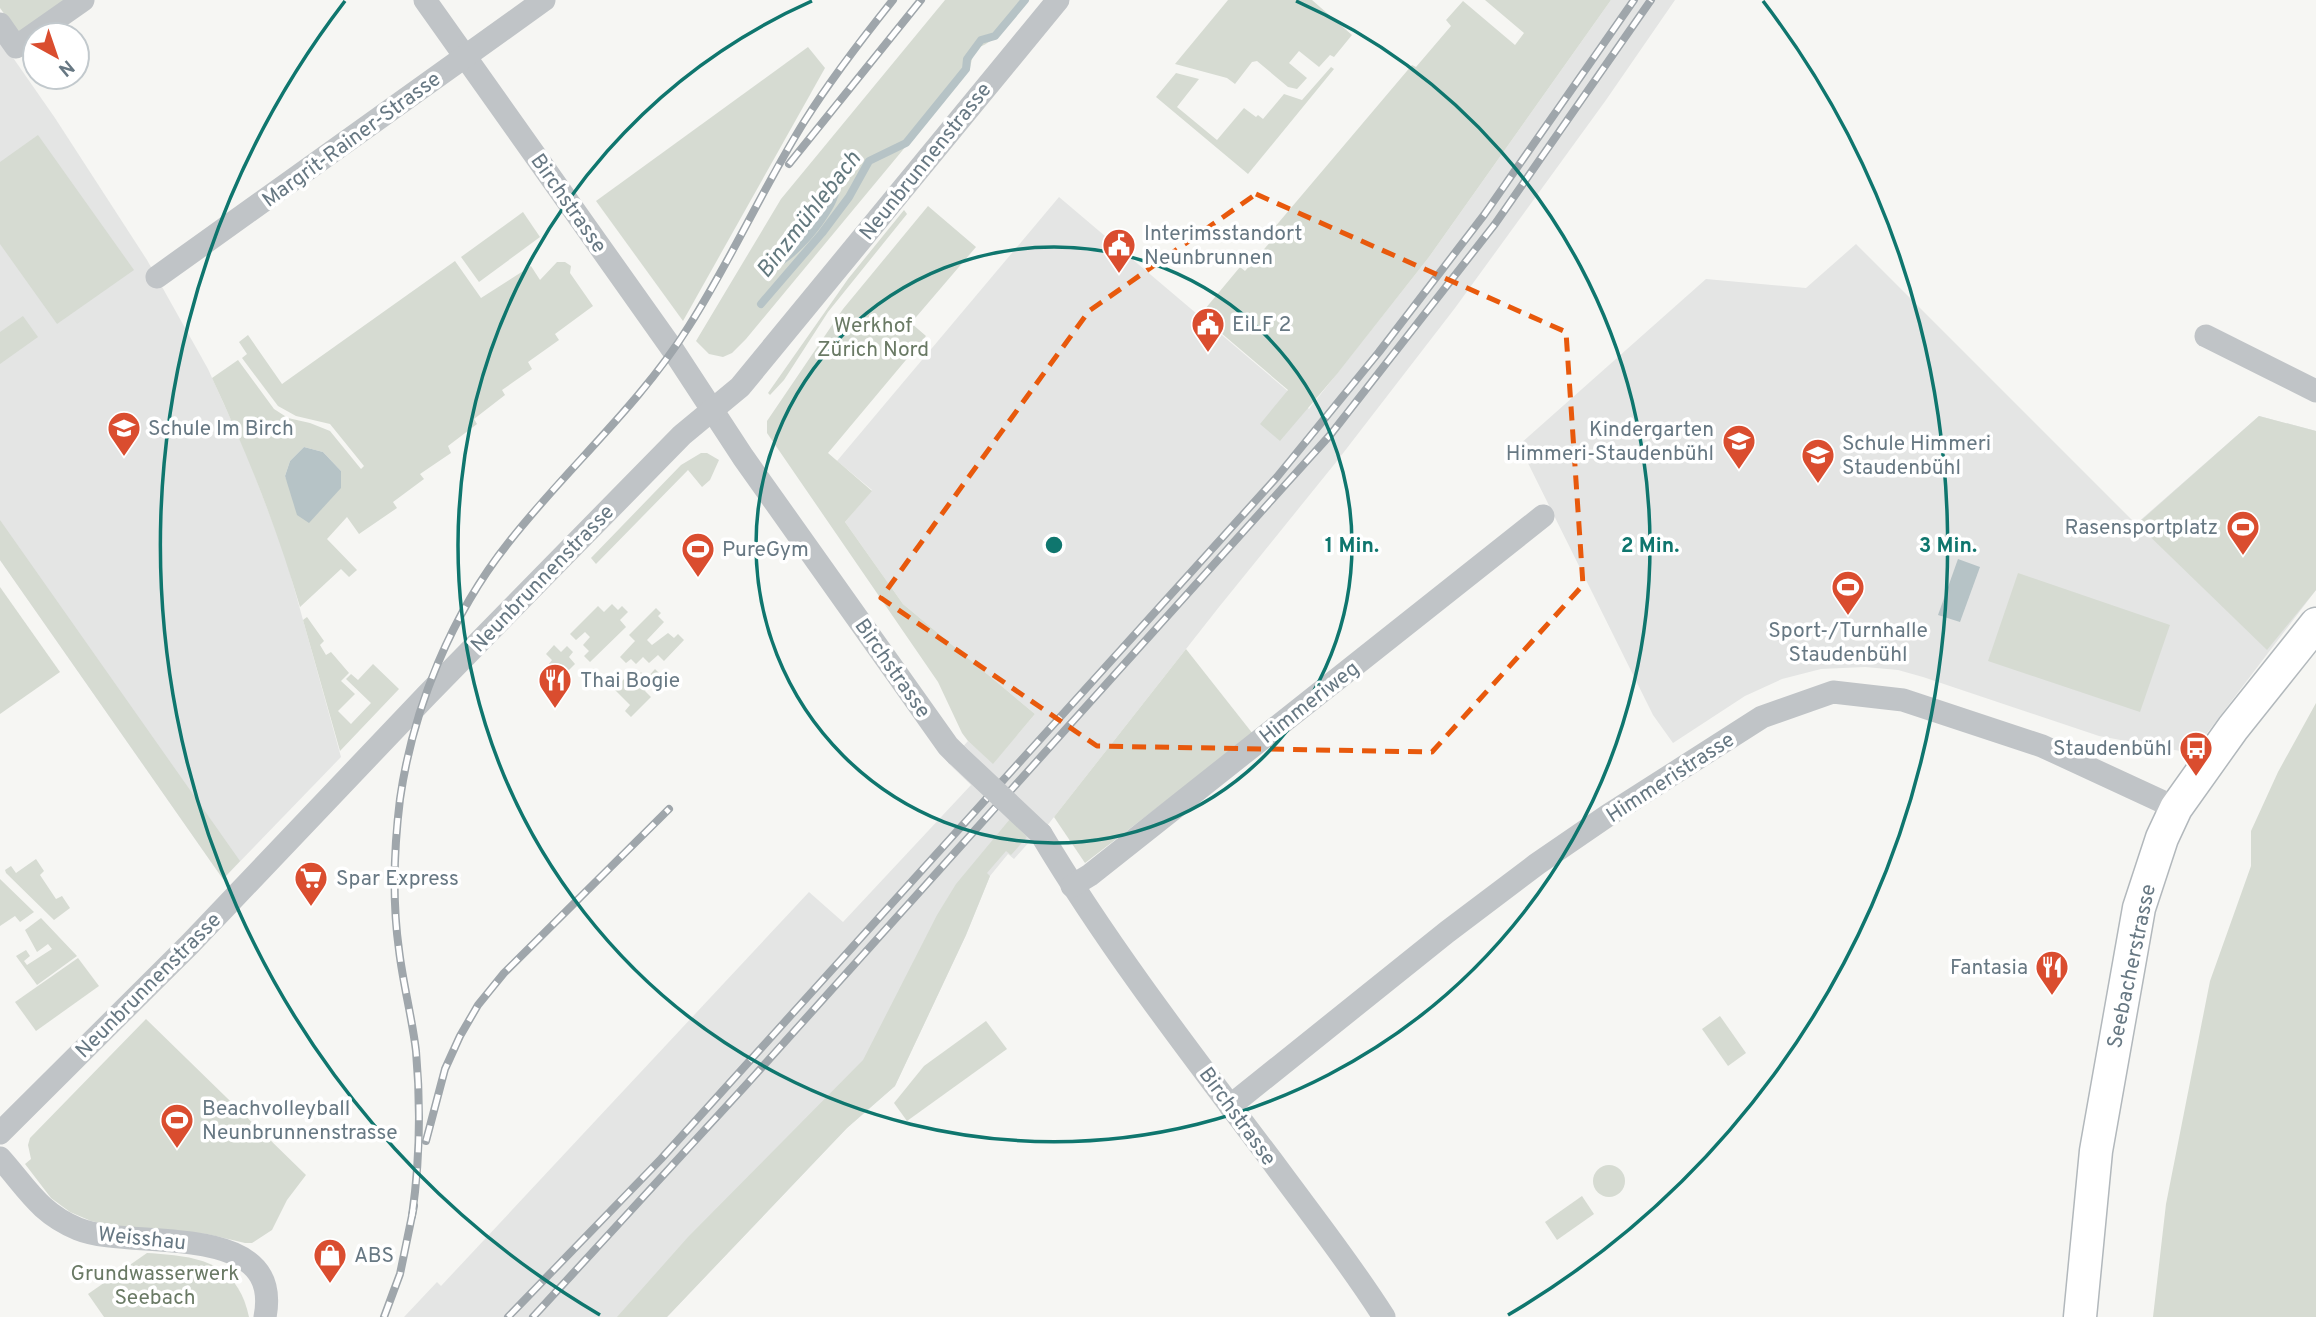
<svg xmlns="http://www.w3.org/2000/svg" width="2316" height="1317" font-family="Overpass,sans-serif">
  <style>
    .built { fill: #e4e5e4 }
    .green { fill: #d6dbd2; fill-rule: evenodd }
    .water { fill: #b6c3c6 }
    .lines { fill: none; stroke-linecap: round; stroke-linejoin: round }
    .stream { stroke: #b6c3c6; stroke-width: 8 }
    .secondary-casing { stroke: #b2b8bc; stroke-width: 35 }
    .street { stroke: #c0c4c7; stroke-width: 23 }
    .secondary { stroke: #fff; stroke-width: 32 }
    .rail-casing { stroke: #9fa6ab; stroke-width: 8 }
    .rail { stroke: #fff; stroke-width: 5; stroke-dasharray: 16; stroke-linecap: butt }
    .street-bridge { stroke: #c0c4c7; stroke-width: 23 }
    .marked { fill: none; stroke: #e8590c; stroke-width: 5; stroke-dasharray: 14 9; stroke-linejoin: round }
    .ring { fill: none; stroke: #0f766e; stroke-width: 3.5 }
    .labels { text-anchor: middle; stroke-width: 7; stroke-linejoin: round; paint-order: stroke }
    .street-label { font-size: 21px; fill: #677883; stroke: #fff }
    .poi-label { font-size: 21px; fill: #677883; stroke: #fff; text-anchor: start }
    .park-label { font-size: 21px; fill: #6a7a65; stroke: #fff }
    .water-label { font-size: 23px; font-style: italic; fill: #63797f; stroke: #fff }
    .centre { fill: #0f766e; stroke: #fff; stroke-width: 3.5 }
    .ring-label { font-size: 21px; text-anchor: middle; font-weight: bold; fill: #0f766e; stroke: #fff; stroke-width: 7; stroke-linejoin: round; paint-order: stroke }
  </style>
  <rect width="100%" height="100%" fill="#f6f6f3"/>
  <!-- built -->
  <g class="built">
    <polygon points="1611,0 1675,0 1606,100 1455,308 1337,461 1219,607 1043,831 1031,840 1014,859 1008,854 990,876 966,935 895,1086 847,1128 667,1317 404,1317 437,1282 441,1286 809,892 843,922 971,785 948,763 968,741 993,763 1035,714 903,604 845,522 872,490 837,461 1059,197 1309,409 1429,257"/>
    <polygon points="0,39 55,118 147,260 208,369 247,455 285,555 341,757 223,879 0,560"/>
    <polygon points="1856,244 2136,524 2259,416 2316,431 2316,590 2195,749 2180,751 2099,736 1923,677 1898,670 1865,667 1821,669 1782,679 1745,696 1673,743 1653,715 1519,445 1706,279 1806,288"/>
  </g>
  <!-- green -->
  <g class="green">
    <polygon points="0,0 70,0 20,36 0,8"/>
    <path d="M945,0h84c-11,12 -21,27 -33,37 -18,15 -21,4 -26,32l-224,270 -14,14 -9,4 -14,-3 -13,-13 85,-142z"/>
    <polygon points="1228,0 1312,0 1352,35 1334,57 1330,55 1319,67 1299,51 1289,63 1307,78 1297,89 1288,87 1257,61 1252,62 1235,84 1227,78 1175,64"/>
    <polygon points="1485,0 1611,0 1429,257 1337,374 1280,441 1260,424 1288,390 1200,315 1240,267 1245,271 1279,232 1274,228 1412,65 1416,67 1451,26 1446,20 1463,1 1515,45 1524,33"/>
    <polygon points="808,47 825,68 683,321 596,201"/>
    <polygon points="1331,67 1334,69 1248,174 1156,97 1176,73 1199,79 1177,107 1217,140 1244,108 1256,117 1258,115 1263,119 1284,94 1302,100"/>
    <polygon points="38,135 134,270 57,324 0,244 0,162"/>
    <polygon points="928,206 976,247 911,323 926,336 828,453 872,491 845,522 903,604 1035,714 993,764 968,741 962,733 938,682 767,433 767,421 843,309"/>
    <polygon points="904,210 907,214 828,312 784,380 770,395 768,393 848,279"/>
    <polygon points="523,212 540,237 479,282 461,257"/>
    <path d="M455,261l26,37 50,-32 9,14 17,-18h8l6,4 -1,7 23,33 -38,28 4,6 -31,22 4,7 -30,21 3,5 -31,24 3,5 -29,22 3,7 -31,21 4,5 -31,23 4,6 -38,26 -12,-17 -20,22 30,31 -8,7 -8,-8 -41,38c-23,-79 -53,-154 -88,-229l26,-18 36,49 14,9 22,5 20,8 31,38 3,-3 -34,-42 -34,-8 -18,-10 -36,-48 5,-4 -8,-12 9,-7 34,49zM304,447l19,5 18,19v17h-51l-5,-12 5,-15z"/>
    <polygon points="23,316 38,337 0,364 0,332"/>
    <polygon points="2259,416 2316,431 2316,590 2267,650 2137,524"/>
    <polygon points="701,453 707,453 719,460 710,480 702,487 688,470 596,564 591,558 681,465"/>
    <polygon points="0,520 240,861 223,879 0,560"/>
    <polygon points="2018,573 2170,625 2140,712 1988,661"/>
    <polygon points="0,587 60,672 0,714"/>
    <polygon points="612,604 618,610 622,606 628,612 620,620 626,627 590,662 584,656 589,651 583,645 590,637 585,632 576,640 570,634 598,606 604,612"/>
    <polygon points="656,608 661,613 658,616 664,622 647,640 652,645 668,633 674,638 678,634 684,640 664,661 658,655 649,663 643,657 636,664 631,659 626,663 620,657 635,641 629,635"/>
    <polygon points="307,617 324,641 320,645 326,655 331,652 349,673 341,681 355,694 338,711 351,724 371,703 346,679 351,674 358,680 373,664 399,689 340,751 303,620"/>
    <polygon points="554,645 561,652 567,646 573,652 569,657 575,664 559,680 552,674 555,670 549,664 552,660 546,654"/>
    <polygon points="1186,649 1253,734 1085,863 1054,817"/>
    <polygon points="655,669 661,675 645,691 651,697 631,717 625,711 630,705 614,689 628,675 633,680 641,672 647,678"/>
    <polygon points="2316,703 2316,1317 2153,1317 2166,1204 2210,981 2251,866 2251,831 2278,772"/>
    <polygon points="1010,819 1027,837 1011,855 1006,851 987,873 990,876 966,935 895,1086 847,1128 667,1317 617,1317 688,1237 863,1060 937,915 956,884"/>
    <polygon points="36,859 44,871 40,875 56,899 62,896 70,908 54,920 6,873 5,870 11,866 16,873"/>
    <polygon points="0,879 34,912 20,922 15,916 0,926"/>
    <polygon points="41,918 77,956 37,985 16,956 26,950 30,956 24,961 27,965 52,949 48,944 37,952 25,930"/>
    <polygon points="78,958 99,986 36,1031 15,1002"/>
    <polygon points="1720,1016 1746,1053 1728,1066 1702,1029"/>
    <polygon points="146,1019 306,1175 287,1200 272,1230 252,1243 245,1243 207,1234 113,1226 91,1221 70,1212 51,1198 25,1164 31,1159 28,1145 30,1138"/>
    <polygon points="986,1021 1007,1049 907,1121 894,1103 924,1066"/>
    <circle cx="1609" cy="1181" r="16"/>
    <polygon points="1582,1196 1594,1214 1557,1240 1545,1222"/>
    <path d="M147,1253c48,3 90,7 102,64h-145l-16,-23z"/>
  </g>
  <!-- water -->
  <g class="water">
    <path d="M833,181l8,3c-1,26 -41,73 -64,84l-5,-5c17,-32 34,-59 61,-82z"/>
    <polygon points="304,447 323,452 341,471 341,488 309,523 297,515 285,476 290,461"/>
    <polygon points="1958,559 1980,567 1960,622 1938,615"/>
  </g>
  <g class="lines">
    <!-- stream -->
    <polyline class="stream" points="761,304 822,233 849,197 869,161 906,143 966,69 967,59 981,40 995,36 1025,0"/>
    <defs>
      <polyline id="secondary" points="2080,1317 2096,1151 2139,908 2162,838 2176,808 2233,728 2316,624"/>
    </defs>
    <!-- secondary casing -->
    <use href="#secondary" class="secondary-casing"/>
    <!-- street -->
    <g class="street">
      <polyline points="425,0 673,350 743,457 948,746 956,754"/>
      <polyline points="0,24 16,47 83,0"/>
      <polyline points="157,277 544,0"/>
      <polyline points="2206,336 2316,391"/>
      <path d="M1041,834c68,114 151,221 231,327 38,52 78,102 112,156"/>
      <polyline points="1072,886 1090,875 1543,516"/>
      <polyline points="1230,1106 1447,932 1537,864 1607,816 1762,717 1833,692 1903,700 2042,746 2176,808"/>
      <polyline points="0,1133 190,944 427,695 682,435 740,387 1058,0"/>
      <path d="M0,1158c27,30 39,55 78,71 53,22 206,-11 187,88"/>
    </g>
    <!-- secondary -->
    <use href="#secondary" class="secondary"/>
    <defs>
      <g id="rail">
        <polyline points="789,164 921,0"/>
        <polyline points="426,1141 445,1069 460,1036 478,1005 504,973 669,809"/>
        <path d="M412,1216c8,-56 9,-109 4,-165 -4,-34 -13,-67 -17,-101 -7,-50 -5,-102 1,-151 13,-91 52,-186 109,-257 58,-74 130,-136 180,-216 42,-66 74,-138 115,-204 27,-43 57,-82 89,-122"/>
        <polyline points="384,1317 400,1274 414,1206"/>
        <polyline points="508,1317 661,1159 1277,477 1379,352 1484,215 1634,0"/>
        <polyline points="533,1317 746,1085 1331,434 1495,224 1651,0"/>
      </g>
    </defs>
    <!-- rail casing -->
    <use href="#rail" class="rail-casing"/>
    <!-- rail -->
    <use href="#rail" class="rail"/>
    <!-- street-bridge -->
    <polyline class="street-bridge" points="956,754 1041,834"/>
  </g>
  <!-- marked area -->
  <path class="marked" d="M1256,194l310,138 17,253 -151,167 -335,-6 -216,-148 208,-287z"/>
  <!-- distance rings -->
  <g class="ring">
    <circle cx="1054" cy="545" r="298"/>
    <path d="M1296 1A596 596 0 1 1 812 1"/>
    <path d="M600 1315A894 894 0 0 1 345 1M1763 1A894 894 0 0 1 1508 1315"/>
  </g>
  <!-- icons -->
  <defs>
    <symbol id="civic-pin" viewBox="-11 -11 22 30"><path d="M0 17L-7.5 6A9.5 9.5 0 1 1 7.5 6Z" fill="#da4d2f" stroke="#fff"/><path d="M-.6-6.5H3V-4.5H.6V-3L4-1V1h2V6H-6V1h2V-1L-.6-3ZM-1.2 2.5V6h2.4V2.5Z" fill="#fff"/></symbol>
    <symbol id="school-pin" viewBox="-11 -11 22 30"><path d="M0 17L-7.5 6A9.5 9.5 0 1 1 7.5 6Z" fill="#da4d2f" stroke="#fff"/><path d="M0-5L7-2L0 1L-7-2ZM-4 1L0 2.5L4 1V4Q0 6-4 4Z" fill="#fff"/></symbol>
    <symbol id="stadium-pin" viewBox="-11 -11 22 30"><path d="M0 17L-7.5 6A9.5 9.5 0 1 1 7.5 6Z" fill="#da4d2f" stroke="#fff"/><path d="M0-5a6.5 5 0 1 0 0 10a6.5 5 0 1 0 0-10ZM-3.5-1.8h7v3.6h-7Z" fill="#fff"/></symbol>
    <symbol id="restaurant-pin" viewBox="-11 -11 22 30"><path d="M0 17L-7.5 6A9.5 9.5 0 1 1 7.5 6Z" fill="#da4d2f" stroke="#fff"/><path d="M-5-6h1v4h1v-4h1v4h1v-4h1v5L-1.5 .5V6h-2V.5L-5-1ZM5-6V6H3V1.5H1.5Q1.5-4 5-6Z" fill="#fff"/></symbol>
    <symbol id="bus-pin" viewBox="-11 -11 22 30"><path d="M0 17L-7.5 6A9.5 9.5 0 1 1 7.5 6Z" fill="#da4d2f" stroke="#fff"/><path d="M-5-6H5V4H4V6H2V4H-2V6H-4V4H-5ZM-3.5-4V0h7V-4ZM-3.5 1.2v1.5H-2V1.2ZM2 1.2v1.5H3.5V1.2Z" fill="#fff"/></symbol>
    <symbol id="supermarket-pin" viewBox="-11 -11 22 30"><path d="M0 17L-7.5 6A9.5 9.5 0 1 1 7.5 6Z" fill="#da4d2f" stroke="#fff"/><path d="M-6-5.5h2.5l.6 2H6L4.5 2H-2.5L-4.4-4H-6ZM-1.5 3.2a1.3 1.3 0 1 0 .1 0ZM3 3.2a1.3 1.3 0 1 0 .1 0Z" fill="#fff"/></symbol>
    <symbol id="shop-pin" viewBox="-11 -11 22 30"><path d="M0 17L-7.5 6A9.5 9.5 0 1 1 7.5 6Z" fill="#da4d2f" stroke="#fff"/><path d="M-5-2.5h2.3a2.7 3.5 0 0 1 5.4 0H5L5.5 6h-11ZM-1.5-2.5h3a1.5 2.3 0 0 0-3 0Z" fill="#fff"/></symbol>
  </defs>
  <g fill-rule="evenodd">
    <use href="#civic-pin" x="1100" y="226" width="38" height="52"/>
    <use href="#civic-pin" x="1189" y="305" width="38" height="52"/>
    <use href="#school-pin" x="105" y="409" width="38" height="52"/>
    <use href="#school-pin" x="1720" y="422" width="38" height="52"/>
    <use href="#school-pin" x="1799" y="436" width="38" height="52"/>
    <use href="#stadium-pin" x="2224" y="508" width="38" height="52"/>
    <use href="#stadium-pin" x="679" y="530" width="38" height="52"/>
    <use href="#stadium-pin" x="1829" y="568" width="38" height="52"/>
    <use href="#restaurant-pin" x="536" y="661" width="38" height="52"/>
    <use href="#bus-pin" x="2177" y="729" width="38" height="52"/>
    <use href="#supermarket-pin" x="292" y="859" width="38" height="52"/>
    <use href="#restaurant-pin" x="2033" y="948" width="38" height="52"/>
    <use href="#stadium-pin" x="158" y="1101" width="38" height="52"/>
    <use href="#shop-pin" x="311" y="1236" width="38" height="52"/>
  </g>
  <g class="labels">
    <!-- street labels -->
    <g class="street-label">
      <text transform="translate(351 139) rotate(-36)" y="7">Margrit-Rainer-Strasse</text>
      <text transform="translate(925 161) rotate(-51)" y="7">Neunbrunnenstrasse</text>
      <text transform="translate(569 203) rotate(55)" y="7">Birchstrasse</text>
      <text transform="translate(542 578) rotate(-46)" y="7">Neunbrunnenstrasse</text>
      <text transform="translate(893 668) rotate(55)" y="7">Birchstrasse</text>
      <text transform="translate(1309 702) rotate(-38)" y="7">Himmeriweg</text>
      <text transform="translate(1670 777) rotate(-33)" y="7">Himmeristrasse</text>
      <text transform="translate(2131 966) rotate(-78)" y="7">Seebacherstrasse</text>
      <text transform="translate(148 985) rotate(-45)" y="7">Neunbrunnenstrasse</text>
      <text transform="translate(1238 1116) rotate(54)" y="7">Birchstrasse</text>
      <text transform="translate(142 1238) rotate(6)" y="7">Weisshau</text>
    </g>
    <!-- poi labels -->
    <g class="poi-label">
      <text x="1144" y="240">Interimsstandort<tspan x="1144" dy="24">Neunbrunnen</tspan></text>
      <text x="1232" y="331">EiLF 2</text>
      <text x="148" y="435">Schule Im Birch</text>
      <text x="1714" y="436" text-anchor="end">Kindergarten<tspan x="1714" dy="24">Himmeri-Staudenbühl</tspan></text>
      <text x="1842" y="450">Schule Himmeri<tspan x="1842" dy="24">Staudenbühl</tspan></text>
      <text x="2218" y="534" text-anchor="end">Rasensportplatz</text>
      <text x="722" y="556">PureGym</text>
      <text x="1848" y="637" text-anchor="middle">Sport-/Turnhalle<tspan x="1848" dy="24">Staudenbühl</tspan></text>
      <text x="580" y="687">Thai Bogie</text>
      <text x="2172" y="755" text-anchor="end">Staudenbühl</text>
      <text x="336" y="885">Spar Express</text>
      <text x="2028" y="974" text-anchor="end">Fantasia</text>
      <text x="202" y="1115">Beachvolleyball<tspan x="202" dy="24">Neunbrunnenstrasse</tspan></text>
      <text x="354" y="1262">ABS</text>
    </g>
    <!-- park labels -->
    <g class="park-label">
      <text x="873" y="332">Werkhof<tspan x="873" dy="24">Zürich Nord</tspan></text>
      <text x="155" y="1280">Grundwasserwerk<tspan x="155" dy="24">Seebach</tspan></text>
    </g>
    <!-- water labels -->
    <g class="water-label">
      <text transform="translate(808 214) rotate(-52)" y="8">Binzmühlebach</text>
    </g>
  </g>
  <circle cx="1054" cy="545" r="10" class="centre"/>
  <g class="ring-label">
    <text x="1352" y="552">1 Min.</text>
    <text x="1650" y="552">2 Min.</text>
    <text x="1948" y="552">3 Min.</text>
  </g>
  <!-- north arrow -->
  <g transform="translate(56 56) rotate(140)"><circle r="33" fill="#ffffff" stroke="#c2c9cd" stroke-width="2"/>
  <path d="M0-5L12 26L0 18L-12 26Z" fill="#da4d2f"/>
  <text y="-10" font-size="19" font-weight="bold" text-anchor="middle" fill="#677883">N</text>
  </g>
</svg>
